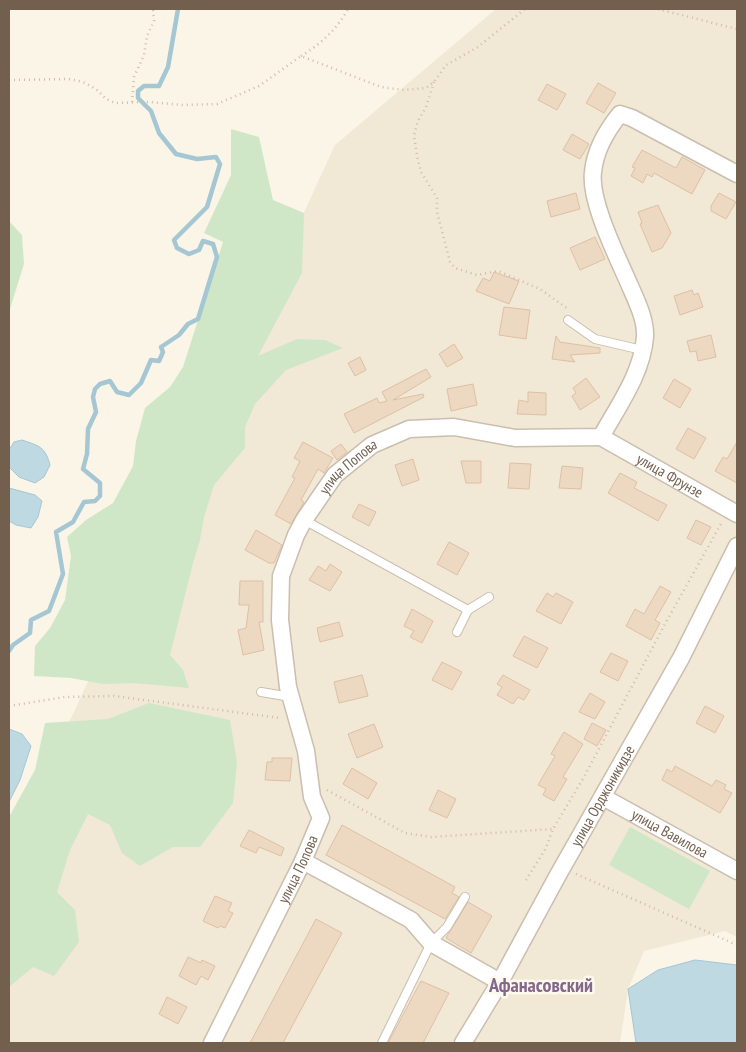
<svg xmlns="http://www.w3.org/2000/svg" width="746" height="1052" font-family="'PT Sans Narrow',sans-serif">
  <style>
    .residential { fill: #f1e8d6 }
    .green { fill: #d0e7c7 }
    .water { fill: #bed9e2; stroke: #a5c7d3 }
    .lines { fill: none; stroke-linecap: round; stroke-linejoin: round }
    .stream { stroke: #a5c7d3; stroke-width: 4.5 }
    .building { fill: #edd8c2; stroke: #dec0a4 }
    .lane-casing { stroke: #cbbeae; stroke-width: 10 }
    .street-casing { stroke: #cbbeae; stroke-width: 19 }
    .path { stroke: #d2bba5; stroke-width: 2.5; stroke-dasharray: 1 4; stroke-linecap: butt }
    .lane { stroke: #fff; stroke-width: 8 }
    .street { stroke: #fff; stroke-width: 16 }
    .labels { text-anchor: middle; stroke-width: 5; stroke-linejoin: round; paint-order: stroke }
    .street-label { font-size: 15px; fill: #725f4e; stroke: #fdf9ed }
    .district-label { font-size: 20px; font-weight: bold; fill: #85668d; stroke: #fdf9ed }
  </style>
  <rect width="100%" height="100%" fill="#faf5e7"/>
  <!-- residential -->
  <polygon class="residential" points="496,9 737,9 737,937 725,931 644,951 628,989 620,1043 9,1043 9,853 335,145"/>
  <!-- green -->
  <g class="green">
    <polygon points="231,129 259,137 273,200 304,213 302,273 258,356 297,339 325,340 343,348 286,370 255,404 245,427 245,448 214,485 204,517 200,540 193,563 170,655 183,670 189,688 133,683 103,684 71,678 34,676 35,646 50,628 65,600 71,556 67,537 86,520 113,503 133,466 136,441 145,408 170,387 183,367 223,242 204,233 231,175"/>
    <polygon points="9,221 22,235 24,264 10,309 9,330"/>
    <polygon points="149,703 230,720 237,762 233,803 200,847 173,847 140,866 122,853 110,825 88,814 70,850 57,892 75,910 79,942 54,976 33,967 9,987 9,817 35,770 45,723 108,719"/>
    <polygon points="630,827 710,871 689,909 609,865"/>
  </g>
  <!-- water -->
  <g class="water">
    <path d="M22,440c17,6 23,6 28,25l-6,12 -9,6 -16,-6 -10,-10v-17l5,-8z"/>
    <polygon points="9,488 35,495 42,501 38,517 31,528 16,525 9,521"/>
    <polygon points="9,729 22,734 31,746 20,780 9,802"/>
    <polygon points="695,960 737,965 737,1043 636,1043 628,989 658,970"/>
  </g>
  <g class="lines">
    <!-- stream -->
    <polyline class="stream" points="9,651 13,645 30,633 31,620 49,611 63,574 56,532 73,522 84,502 95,501 100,496 100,483 83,469 87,454 88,429 96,412 93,397 95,389 100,384 110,381 117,392 129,395 141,383 151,360 159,361 163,352 161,347 179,335 188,324 198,319 217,257 213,244 203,241 199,250 189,254 177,248 174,240 207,207 220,164 216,157 197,159 176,154 159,133 151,111 138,98 138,91 144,86 159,86 168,67 178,9"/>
  </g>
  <!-- building -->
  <g class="building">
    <polygon points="598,83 616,93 604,113 586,103"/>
    <polygon points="547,84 566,94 557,110 538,100"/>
    <polygon points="572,134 589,144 580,159 563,150"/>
    <polygon points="642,150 676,168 682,157 705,170 692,194 654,173 652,177 647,174 643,183 631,176 635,168 632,167"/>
    <polygon points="576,193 580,209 551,217 547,201"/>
    <polygon points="719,193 736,202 726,219 711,211 711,206"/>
    <polygon points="658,205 671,233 662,248 652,252 640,224 642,223 638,212"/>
    <polygon points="595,237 605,259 580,270 570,248"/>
    <polygon points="494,272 519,281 509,304 476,291 483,278 490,281"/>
    <polygon points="692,290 694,295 698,293 703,307 680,315 674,296"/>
    <polygon points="504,307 530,310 526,339 499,335"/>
    <polygon points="711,335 716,357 698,361 696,351 690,352 687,341"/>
    <polygon points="556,336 560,342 600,348 600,353 570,355 575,362 552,359"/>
    <polygon points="454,344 463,358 447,367 439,354"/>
    <polygon points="360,357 366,370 355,376 348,363"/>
    <polygon points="426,369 431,377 393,400 423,394 424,397 354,433 344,414 377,398 379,403 387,401 382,392"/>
    <polygon points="586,378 600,397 580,410 572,396 576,393 573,388"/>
    <polygon points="674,379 691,389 680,408 663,398"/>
    <polygon points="473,384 477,405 451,411 447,389"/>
    <polygon points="528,392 546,393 546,415 517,414 519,400 528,402"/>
    <polygon points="688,428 706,438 694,459 676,449"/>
    <polygon points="303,442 333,458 324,473 318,469 301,500 304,502 291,524 275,515 295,478 292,477 300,461 294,458"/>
    <polygon points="737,442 737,483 715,471 723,457 727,459"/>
    <polygon points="341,444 347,452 337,460 331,451"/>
    <polygon points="413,459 419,480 402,486 395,465"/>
    <polygon points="461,461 481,461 481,483 466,483"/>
    <polygon points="510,463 531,464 529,489 508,488"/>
    <polygon points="562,466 583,468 581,489 559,488"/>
    <polygon points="620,473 637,482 634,488 667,505 658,521 608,493"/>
    <polygon points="359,504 376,512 369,526 352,517"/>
    <polygon points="696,520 711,527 701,545 687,538"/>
    <polygon points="256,530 282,545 274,563 269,563 245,550"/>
    <polygon points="449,542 469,553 457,575 437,564"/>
    <polygon points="330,564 342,572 330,591 309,580 318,566 326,571"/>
    <polygon points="240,581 263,581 263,622 259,622 264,650 243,655 238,630 246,628 249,605 239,605"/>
    <polygon points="660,586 671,592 655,620 660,623 651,640 626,626 635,609 644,614"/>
    <polygon points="547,593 553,597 556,593 573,602 561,624 536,611"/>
    <polygon points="412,609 433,621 422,643 410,637 414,631 404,626"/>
    <polygon points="339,622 343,636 320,642 317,628"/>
    <polygon points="524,636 548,648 537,668 513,656"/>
    <polygon points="611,653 628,661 618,681 600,672"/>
    <polygon points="442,662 462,672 452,690 432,680"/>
    <polygon points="362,675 368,696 339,703 334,682"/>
    <polygon points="503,675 530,690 524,700 518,697 513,704 497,695 502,687 497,684"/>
    <polygon points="590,693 605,702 595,719 579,712"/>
    <polygon points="705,706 724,716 715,733 696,723"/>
    <polygon points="592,723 606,730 597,746 584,739"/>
    <polygon points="374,724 383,747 357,758 348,734"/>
    <polygon points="564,732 583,744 563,777 567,779 554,801 543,795 546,789 538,785 555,756 551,754"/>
    <polygon points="272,758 292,758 290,781 265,780 267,762 272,762"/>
    <polygon points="675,766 712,786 716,780 726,785 724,789 732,793 720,813 662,780 667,769 672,772"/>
    <polygon points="352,768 377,783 368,799 343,784"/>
    <polygon points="438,790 456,799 447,818 429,810"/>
    <polygon points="342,825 455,887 452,893 459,897 445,919 326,855"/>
    <polygon points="249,830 284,848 281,856 259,847 256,853 240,846"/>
    <polygon points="215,896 232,903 228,911 233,913 225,928 220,926 218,928 203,921"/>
    <polygon points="468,902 492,916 471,953 446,938"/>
    <polygon points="316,919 342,933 283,1043 250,1043"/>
    <polygon points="188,957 201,963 202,960 215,966 208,980 201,976 196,985 179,976"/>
    <polygon points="421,981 449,993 423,1043 388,1043"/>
    <polygon points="167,997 187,1007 178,1024 159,1014"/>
  </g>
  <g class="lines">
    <defs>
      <g id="lane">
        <polyline points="568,320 595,339 642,350"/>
        <polyline points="304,520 468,610 489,597"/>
        <polyline points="457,632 468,610"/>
        <polyline points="261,692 291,697"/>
        <polyline points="382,1043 431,943 447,927 465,897"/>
      </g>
      <g id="street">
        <path id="s1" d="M601,437l136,77"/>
        <path id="s2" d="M603,797l134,74"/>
        <polyline points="303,861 411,920 431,943 500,982"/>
        <path id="s3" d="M212,1043l91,-182 18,-43 -9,-21 -6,-46 -18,-64 -8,-67 1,-44 15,-41 8,-15 31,-45 37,-30 37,-16 45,-2 61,11 86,-1c17,-31 41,-63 44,-100 1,-17 -8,-35 -15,-51 -12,-28 -41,-85 -37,-114 2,-21 14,-42 27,-58l12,4 105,56"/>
        <path id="s4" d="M463,1043l37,-61 58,-107 123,-217 56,-112"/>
      </g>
    </defs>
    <!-- lane casing -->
    <use href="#lane" class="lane-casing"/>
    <!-- street casing -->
    <use href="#street" class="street-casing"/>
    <!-- path -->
    <g class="path">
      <polyline points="658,9 737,29"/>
      <path d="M301,56c20,-12 36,-27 47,-47"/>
      <polyline points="9,80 69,79 83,82 96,89 106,99 115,103 149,102 183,105 217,104 259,86 301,56 381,87 404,90 426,88 434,82 446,65 478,47 525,9"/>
      <polyline points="434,82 426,107 418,121 414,135 417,156 421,172 437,198 437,212 450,262 455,268 477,275 498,271 540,289 568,309"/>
      <polyline points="132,102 134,77 144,55 147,36 154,21 153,9"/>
      <polyline points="9,706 65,697 114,696 280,718"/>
      <polyline points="327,790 405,833 431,837 553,829"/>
      <polyline points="576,874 737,945"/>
      <polyline points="526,880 546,848 553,829 584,777 665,624 722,522"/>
    </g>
    <!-- lane -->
    <use href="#lane" class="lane"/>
    <!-- street -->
    <use href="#street" class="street"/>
  </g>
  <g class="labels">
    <!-- street labels -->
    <g class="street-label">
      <text dy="5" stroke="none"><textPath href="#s3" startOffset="628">улица Попова</textPath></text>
      <text dy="5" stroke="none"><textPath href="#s1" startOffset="79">улица Фрунзе</textPath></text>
      <text dy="5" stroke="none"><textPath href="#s4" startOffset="284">улица Орджоникидзе</textPath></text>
      <text dy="5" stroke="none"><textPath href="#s2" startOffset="76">улица Вавилова</textPath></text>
      <text dy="5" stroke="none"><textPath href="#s3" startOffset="194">улица Попова</textPath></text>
    </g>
    <!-- district labels -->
    <g class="district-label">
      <text x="541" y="992">Афанасовский</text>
    </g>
  </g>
  <!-- border -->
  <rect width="746" height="1052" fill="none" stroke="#725f4e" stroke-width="20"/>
</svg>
